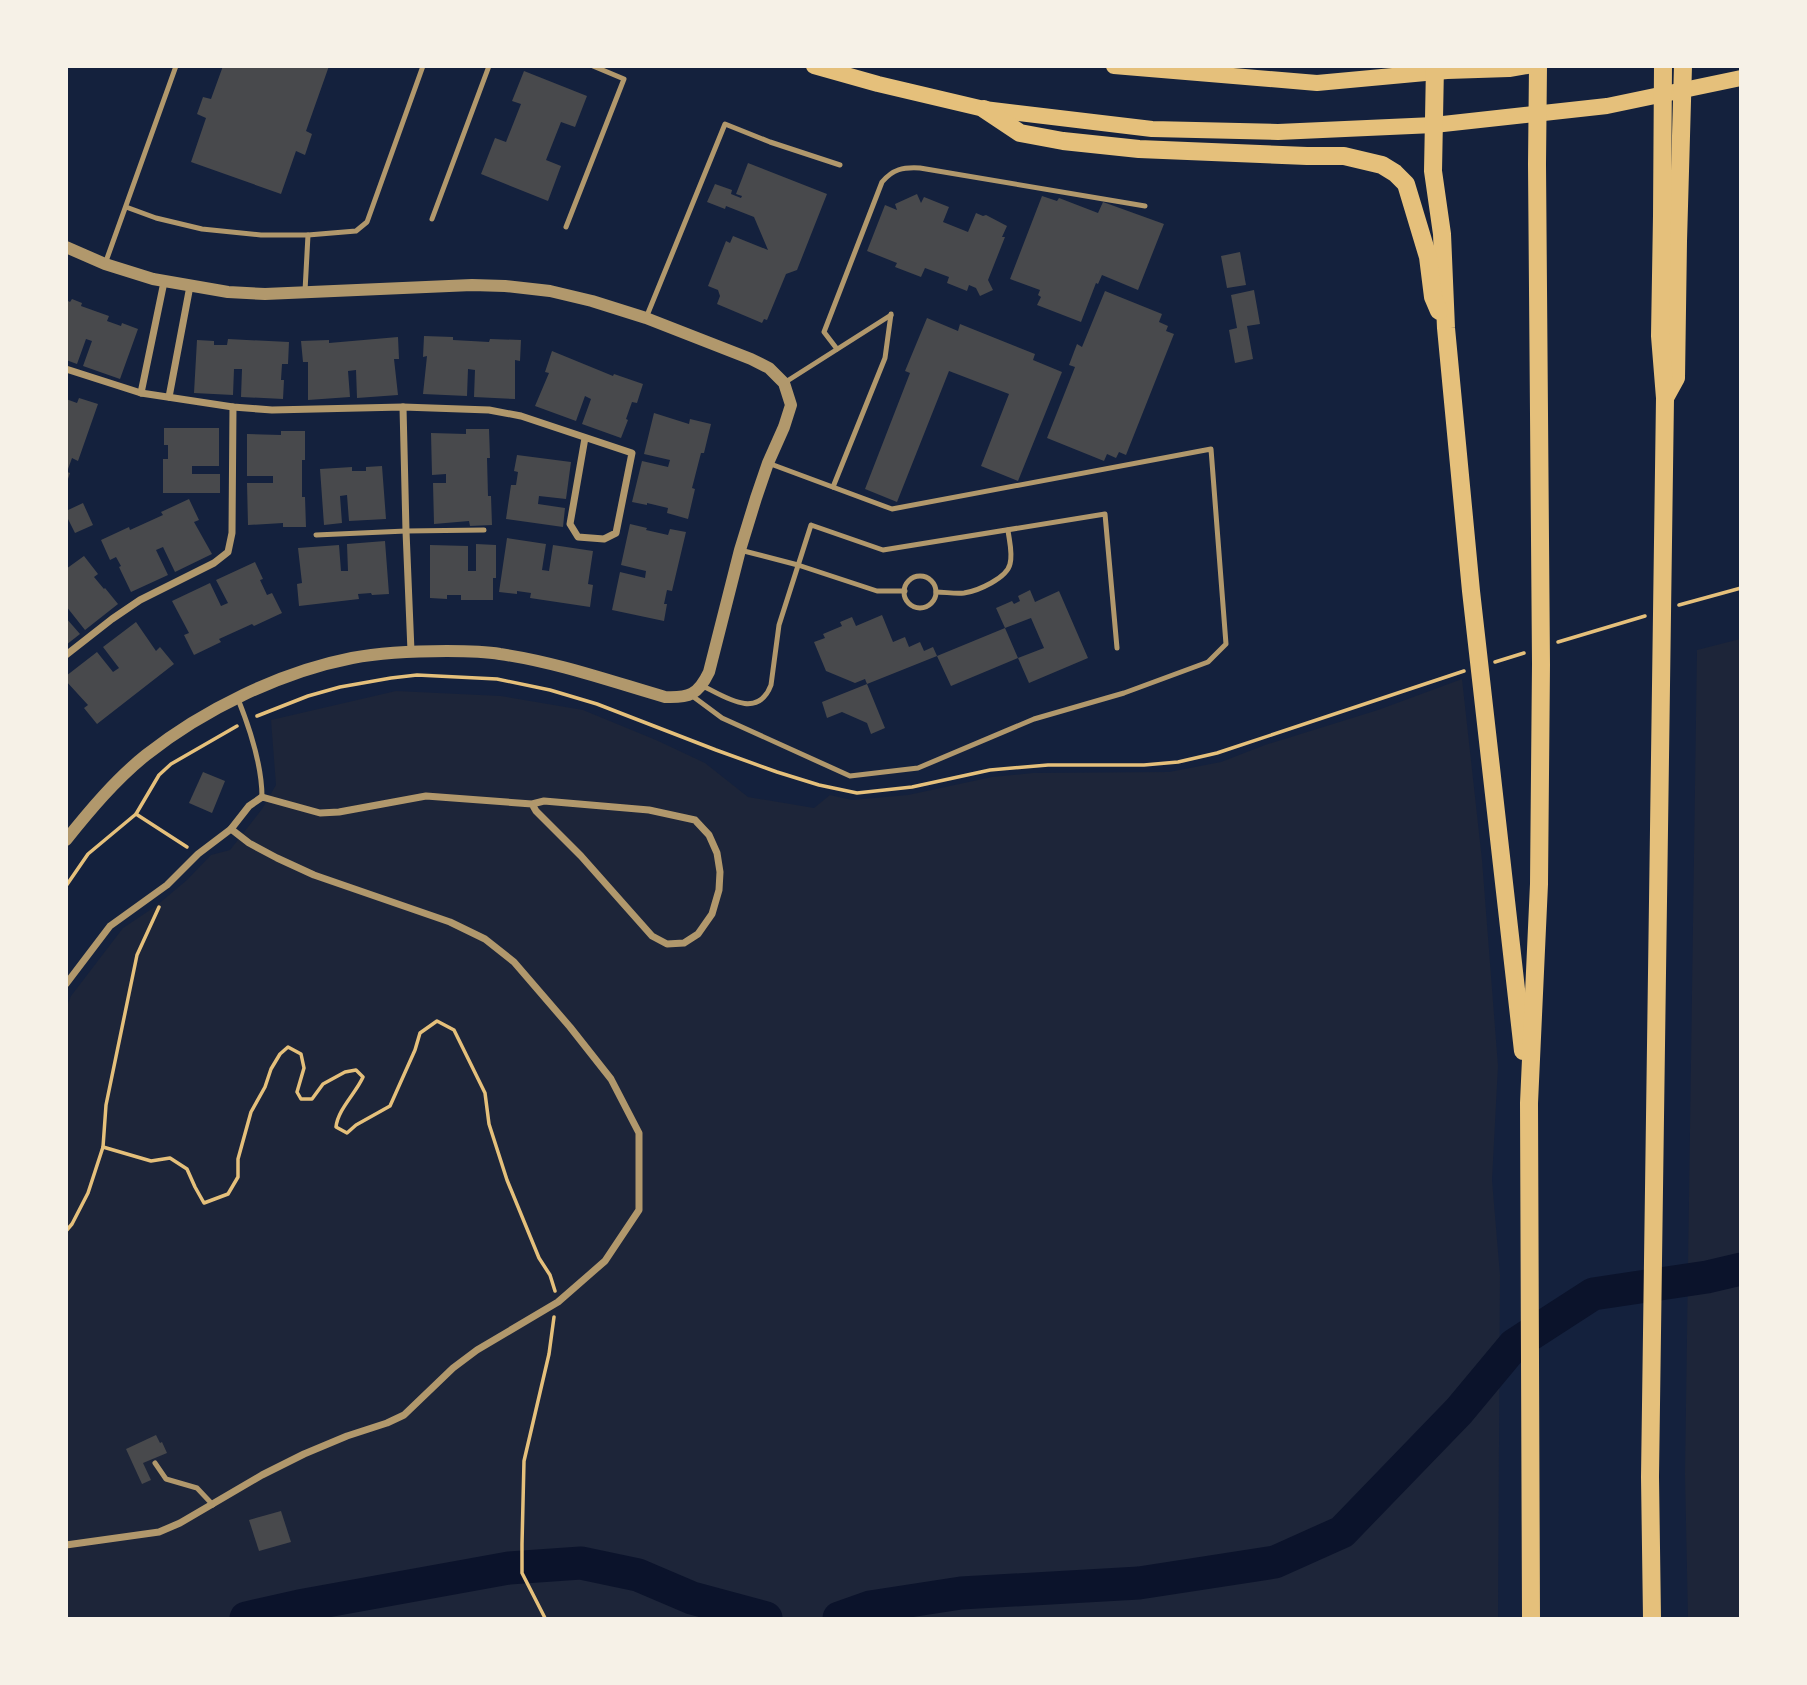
<svg xmlns="http://www.w3.org/2000/svg" width="1807" height="1685" font-family="Ubuntu,sans-serif">
  <style>
    .green { fill: #1d2539 }
    .lines { fill: none; stroke-linecap: round; stroke-linejoin: round }
    .river { stroke: #0b132b; stroke-width: 33 }
    .building { fill: #48494c }
    .path { stroke: #e5c07b; stroke-width: 3.5 }
    .service { stroke: #b1986c; stroke-width: 5 }
    .minor { stroke: #b1986c; stroke-width: 7 }
    .tertiary { stroke: #b1986c; stroke-width: 12 }
    .primary { stroke: #e5c07b; stroke-width: 16 }
    .motorway { stroke: #e5c07b; stroke-width: 18 }
  </style>
  <rect width="100%" height="100%" fill="#14213d"/>
  <!-- green -->
  <g class="green">
    <polygon points="1740,639 1740,1618 1688,1618 1685,1474 1697,650"/>
    <polygon points="1462,679 1482,860 1498,1066 1492,1180 1500,1275 1498,1618 67,1618 67,1006 71,996 123,928 156,906 187,880 211,855 230,850 262,809 276,785 271,720 396,691 501,696 583,710 656,740 705,763 748,797 814,808 830,795 852,800 908,795 992,777 1033,773 1169,772 1221,762 1265,745 1378,710"/>
  </g>
  <g class="lines">
    <!-- river -->
    <g class="river">
      <polyline points="246,1618 299,1606 509,1568 581,1563 638,1575 692,1598 766,1618"/>
      <polyline points="839,1618 870,1607 961,1593 1139,1583 1275,1562 1342,1532 1459,1411 1514,1345 1593,1294 1707,1277 1741,1269"/>
    </g>
  </g>
  <!-- building -->
  <g class="building">
    <polygon points="223,66 329,66 306,131 312,134 305,155 296,151 281,194 191,162 206,118 197,114 203,97 211,99"/>
    <polygon points="524,71 587,96 575,127 561,122 546,160 561,166 548,201 481,174 495,138 506,142 521,104 512,101"/>
    <polygon points="748,163 827,194 797,270 786,274 767,320 764,319 762,323 717,304 720,296 718,290 708,286 726,241 730,243 733,236 768,250 754,217 726,206 725,209 707,202 715,184 732,190 731,194 741,198 742,196 736,194"/>
    <polygon points="917,194 921,203 924,197 949,207 943,222 968,232 976,213 983,216 986,215 1007,226 1002,237 1005,237 988,280 993,290 980,296 976,288 969,285 967,291 947,283 949,277 925,268 921,277 895,267 897,263 867,251 885,205 897,210 895,204"/>
    <polygon points="1042,196 1057,201 1059,198 1098,213 1103,202 1164,224 1138,290 1102,275 1098,284 1096,283 1081,322 1037,305 1041,297 1038,295 1040,290 1010,279"/>
    <polygon points="1240,252 1246,285 1227,288 1221,256"/>
    <polygon points="1254,290 1260,324 1247,326 1253,359 1235,363 1229,330 1237,328 1231,295"/>
    <polygon points="1105,291 1162,314 1159,322 1168,326 1166,331 1174,334 1126,455 1119,452 1116,458 1107,454 1104,461 1047,438 1075,367 1069,365 1077,344 1082,347"/>
    <polygon points="72,299 82,303 81,306 109,316 107,321 121,326 122,323 138,329 120,379 83,366 92,341 86,339 77,364 66,360 66,300 70,302"/>
    <polygon points="927,318 958,331 960,324 1035,354 1033,360 1062,372 1018,481 981,466 1009,394 949,371 897,502 865,489 910,373 905,371"/>
    <polygon points="424,336 453,337 453,340 489,342 490,339 521,340 520,361 515,360 515,399 474,397 475,370 468,369 467,396 423,394 427,356 423,357"/>
    <polygon points="398,337 399,359 394,359 398,395 357,398 356,370 348,371 350,397 308,400 308,362 303,362 301,341 329,340 329,343"/>
    <polygon points="228,339 289,342 288,364 282,364 281,380 284,380 283,399 241,397 242,369 234,369 233,395 194,393 197,340 214,341 214,345 227,345"/>
    <polygon points="552,351 613,376 614,374 643,384 637,403 632,402 626,419 628,420 621,438 582,424 591,399 585,396 576,421 535,406 549,373 545,372"/>
    <polygon points="79,398 98,404 78,461 72,458 67,472 70,473 67,482 66,399 77,403"/>
    <polygon points="654,413 689,424 690,419 711,424 704,453 701,453 692,488 695,489 688,519 667,513 668,508 647,503 647,505 632,502 642,461 668,467 670,460 644,454"/>
    <polygon points="164,428 219,428 219,466 192,466 192,474 220,474 220,493 163,493 163,459 168,459 168,445 164,445"/>
    <polygon points="466,429 489,429 490,458 487,458 488,496 491,496 492,525 470,526 469,521 434,524 433,483 446,483 446,474 432,475 431,433 466,434"/>
    <polygon points="281,431 305,431 305,460 302,460 302,497 305,497 306,527 283,527 283,523 248,525 247,483 273,483 273,476 247,476 247,434 281,435"/>
    <polygon points="517,455 571,462 566,499 539,496 538,504 565,508 563,527 506,519 511,485 516,485 518,472 514,471"/>
    <polygon points="382,466 386,519 349,521 347,495 340,496 342,523 324,525 320,469 352,467 352,471 366,471 366,467"/>
    <polygon points="189,499 199,520 194,522 212,554 175,572 163,547 156,550 168,575 131,592 119,567 121,566 116,557 110,560 101,540 129,527 130,530 163,515 161,512"/>
    <polygon points="83,503 93,525 75,533 66,515 66,511"/>
    <polygon points="630,524 647,528 646,530 668,535 670,529 686,532 672,591 667,590 664,604 667,604 664,621 612,610 620,572 645,578 646,571 621,565"/>
    <polygon points="507,538 546,544 542,570 549,571 553,545 593,551 588,584 593,585 590,607 530,598 531,593 517,591 517,594 499,592"/>
    <polygon points="385,541 389,594 372,595 371,593 358,594 359,599 299,606 297,584 302,583 298,548 339,545 341,571 348,571 347,544"/>
    <polygon points="476,544 496,545 496,578 493,578 493,600 461,600 461,595 447,595 447,599 430,598 430,545 468,546 468,571 476,571"/>
    <polygon points="84,556 98,574 94,577 104,589 105,588 118,604 85,630 66,606 66,569"/>
    <polygon points="255,562 263,579 260,580 267,595 272,593 282,613 254,626 252,624 219,639 221,642 194,655 184,635 189,633 172,601 210,583 221,606 228,603 216,580"/>
    <polygon points="1030,590 1035,602 1059,591 1088,658 1029,683 1018,658 1044,648 1031,618 1005,628 1018,658 951,686 937,656 1005,628 996,608 1012,601 1014,604 1020,601 1018,596"/>
    <polygon points="882,615 893,642 905,637 909,647 920,642 924,651 933,647 937,656 867,684 885,728 871,734 867,723 842,712 827,718 822,702 867,684 865,679 855,683 826,671 814,642 825,638 823,634 842,626 840,622 852,617 856,626"/>
    <polygon points="66,618 80,634 66,645"/>
    <polygon points="136,622 156,651 160,647 174,664 97,724 84,708 88,705 66,681 66,676 97,652 113,672 119,668 103,647"/>
    <polygon points="203,772 225,781 212,813 189,803"/>
    <polygon points="156,1435 160,1443 162,1442 167,1453 143,1463 151,1480 142,1484 126,1449"/>
    <polygon points="281,1511 291,1542 259,1551 249,1520"/>
  </g>
  <g class="lines">
    <!-- path -->
    <g class="path">
      <polyline points="1679,605 1741,588"/>
      <polyline points="1558,642 1645,616"/>
      <polyline points="1495,662 1524,653"/>
      <polyline points="257,716 308,696 340,687 391,678 417,675 497,679 550,690 597,704 716,750 777,772 819,785 857,793 912,787 990,770 1048,765 1144,765 1178,762 1217,753 1464,671"/>
      <polyline points="136,814 187,847"/>
      <polyline points="66,886 88,854 136,814 159,775 171,764 237,726"/>
      <path d="M103,1147l48,14 19,-3 17,11 8,18 9,16 24,-9 10,-17v-18l13,-47 14,-25 6,-18 9,-15 8,-7 13,7 3,14 -7,24 4,7h11l11,-15 22,-12 11,-2 7,7c-7,16 -25,32 -27,50l11,6 9,-8 34,-19 25,-56 5,-17 17,-12 17,9 31,63 4,31 18,56 32,78 11,17 5,16"/>
      <polyline points="66,1231 72,1224 88,1193 103,1147 106,1105 137,955 159,907"/>
      <polyline points="545,1618 522,1573 522,1544 524,1461 549,1354 554,1317"/>
    </g>
    <!-- service -->
    <g class="service">
      <polyline points="126,207 156,218 202,229 261,235 308,235 356,231 367,222 423,66"/>
      <polyline points="432,219 489,66"/>
      <polyline points="566,227 624,79 593,66"/>
      <polyline points="105,264 176,66"/>
      <polyline points="305,291 308,235"/>
      <polyline points="646,318 725,124 770,142 840,165"/>
      <path d="M837,349l-13,-17 58,-150c11,-13 21,-15 38,-14l225,38"/>
      <polyline points="784,383 891,315"/>
      <polyline points="833,487 885,358 891,314"/>
      <polyline points="316,535 406,531 484,530"/>
      <polyline points="740,550 798,565 877,591 905,591"/>
      <circle cx="920" cy="592" r="16"/>
      <path d="M936,592c9,0 19,2 28,1 14,-2 43,-15 46,-29 3,-11 -1,-24 -2,-34"/>
      <path d="M703,686c22,11 55,34 68,-1l8,-60 32,-100 72,25 222,-36 12,134"/>
      <polyline points="691,695 722,718 850,776 918,768 1034,719 1124,693 1208,662 1226,644 1211,449 892,509 768,463"/>
      <path d="M238,699c12,30 24,65 24,98"/>
      <polyline points="155,1463 166,1479 197,1488 213,1505"/>
    </g>
    <!-- minor -->
    <g class="minor">
      <polyline points="66,369 141,393 233,407 272,410 403,407 489,410 521,416 632,453 616,533 604,539 578,537 570,524 585,438"/>
      <polyline points="141,393 164,282"/>
      <polyline points="169,397 190,286"/>
      <polyline points="403,407 406,531 411,651"/>
      <polyline points="66,655 112,619 140,600 214,563 228,552 232,533 233,407"/>
      <polyline points="66,984 110,926 167,885 198,854 231,829 249,806 262,797 320,813 339,812 426,796 532,804 544,801 649,810 695,820 709,835 717,853 720,872 719,890 712,914 698,934 684,943 667,944 652,936 581,856 536,811 532,804"/>
      <polyline points="66,1545 159,1532 180,1523 262,1475 304,1454 347,1436 387,1423 404,1415 453,1368 477,1350 558,1302 605,1261 639,1210 639,1133 611,1079 570,1027 514,962 485,939 450,922 314,875 277,858 249,843 231,829"/>
    </g>
    <!-- tertiary -->
    <path class="tertiary" d="M66,247l39,17 48,15 75,13 37,2 207,-9 33,1 45,5 42,10 54,17 105,41 18,9 15,15 7,22 -7,22 -16,36 -12,35 -16,52 -31,122c-11,23 -20,26 -44,25 -55,-16 -109,-35 -165,-43 -17,-3 -36,-3 -53,-3 -32,0 -64,1 -95,7 -72,14 -149,52 -206,97 -30,24 -56,55 -80,85"/>
    <!-- primary -->
    <g class="primary">
      <polyline points="814,66 878,84 984,109 1152,129 1278,132 1434,125 1607,106 1741,78"/>
      <polyline points="1114,66 1317,83 1447,71 1509,69 1527,66"/>
    </g>
    <!-- motorway -->
    <g class="motorway">
      <polyline points="1435,66 1433,171 1442,234 1446,328 1471,591 1523,1051"/>
      <polyline points="984,109 1020,133 1063,141 1139,149 1307,156 1344,156 1382,165 1395,173 1406,184 1428,257 1433,297 1439,311"/>
      <polyline points="1665,398 1676,378 1678,241 1683,66"/>
      <polyline points="1531,1618 1529,1103 1539,884 1541,664 1537,164 1538,66"/>
      <polyline points="1652,1618 1650,1477 1665,398 1660,336 1662,216 1663,66"/>
    </g>
  </g>
  <!-- border -->
  <rect width="1807" height="1685" fill="none" stroke="#f6f1e7" stroke-width="136"/>
</svg>
